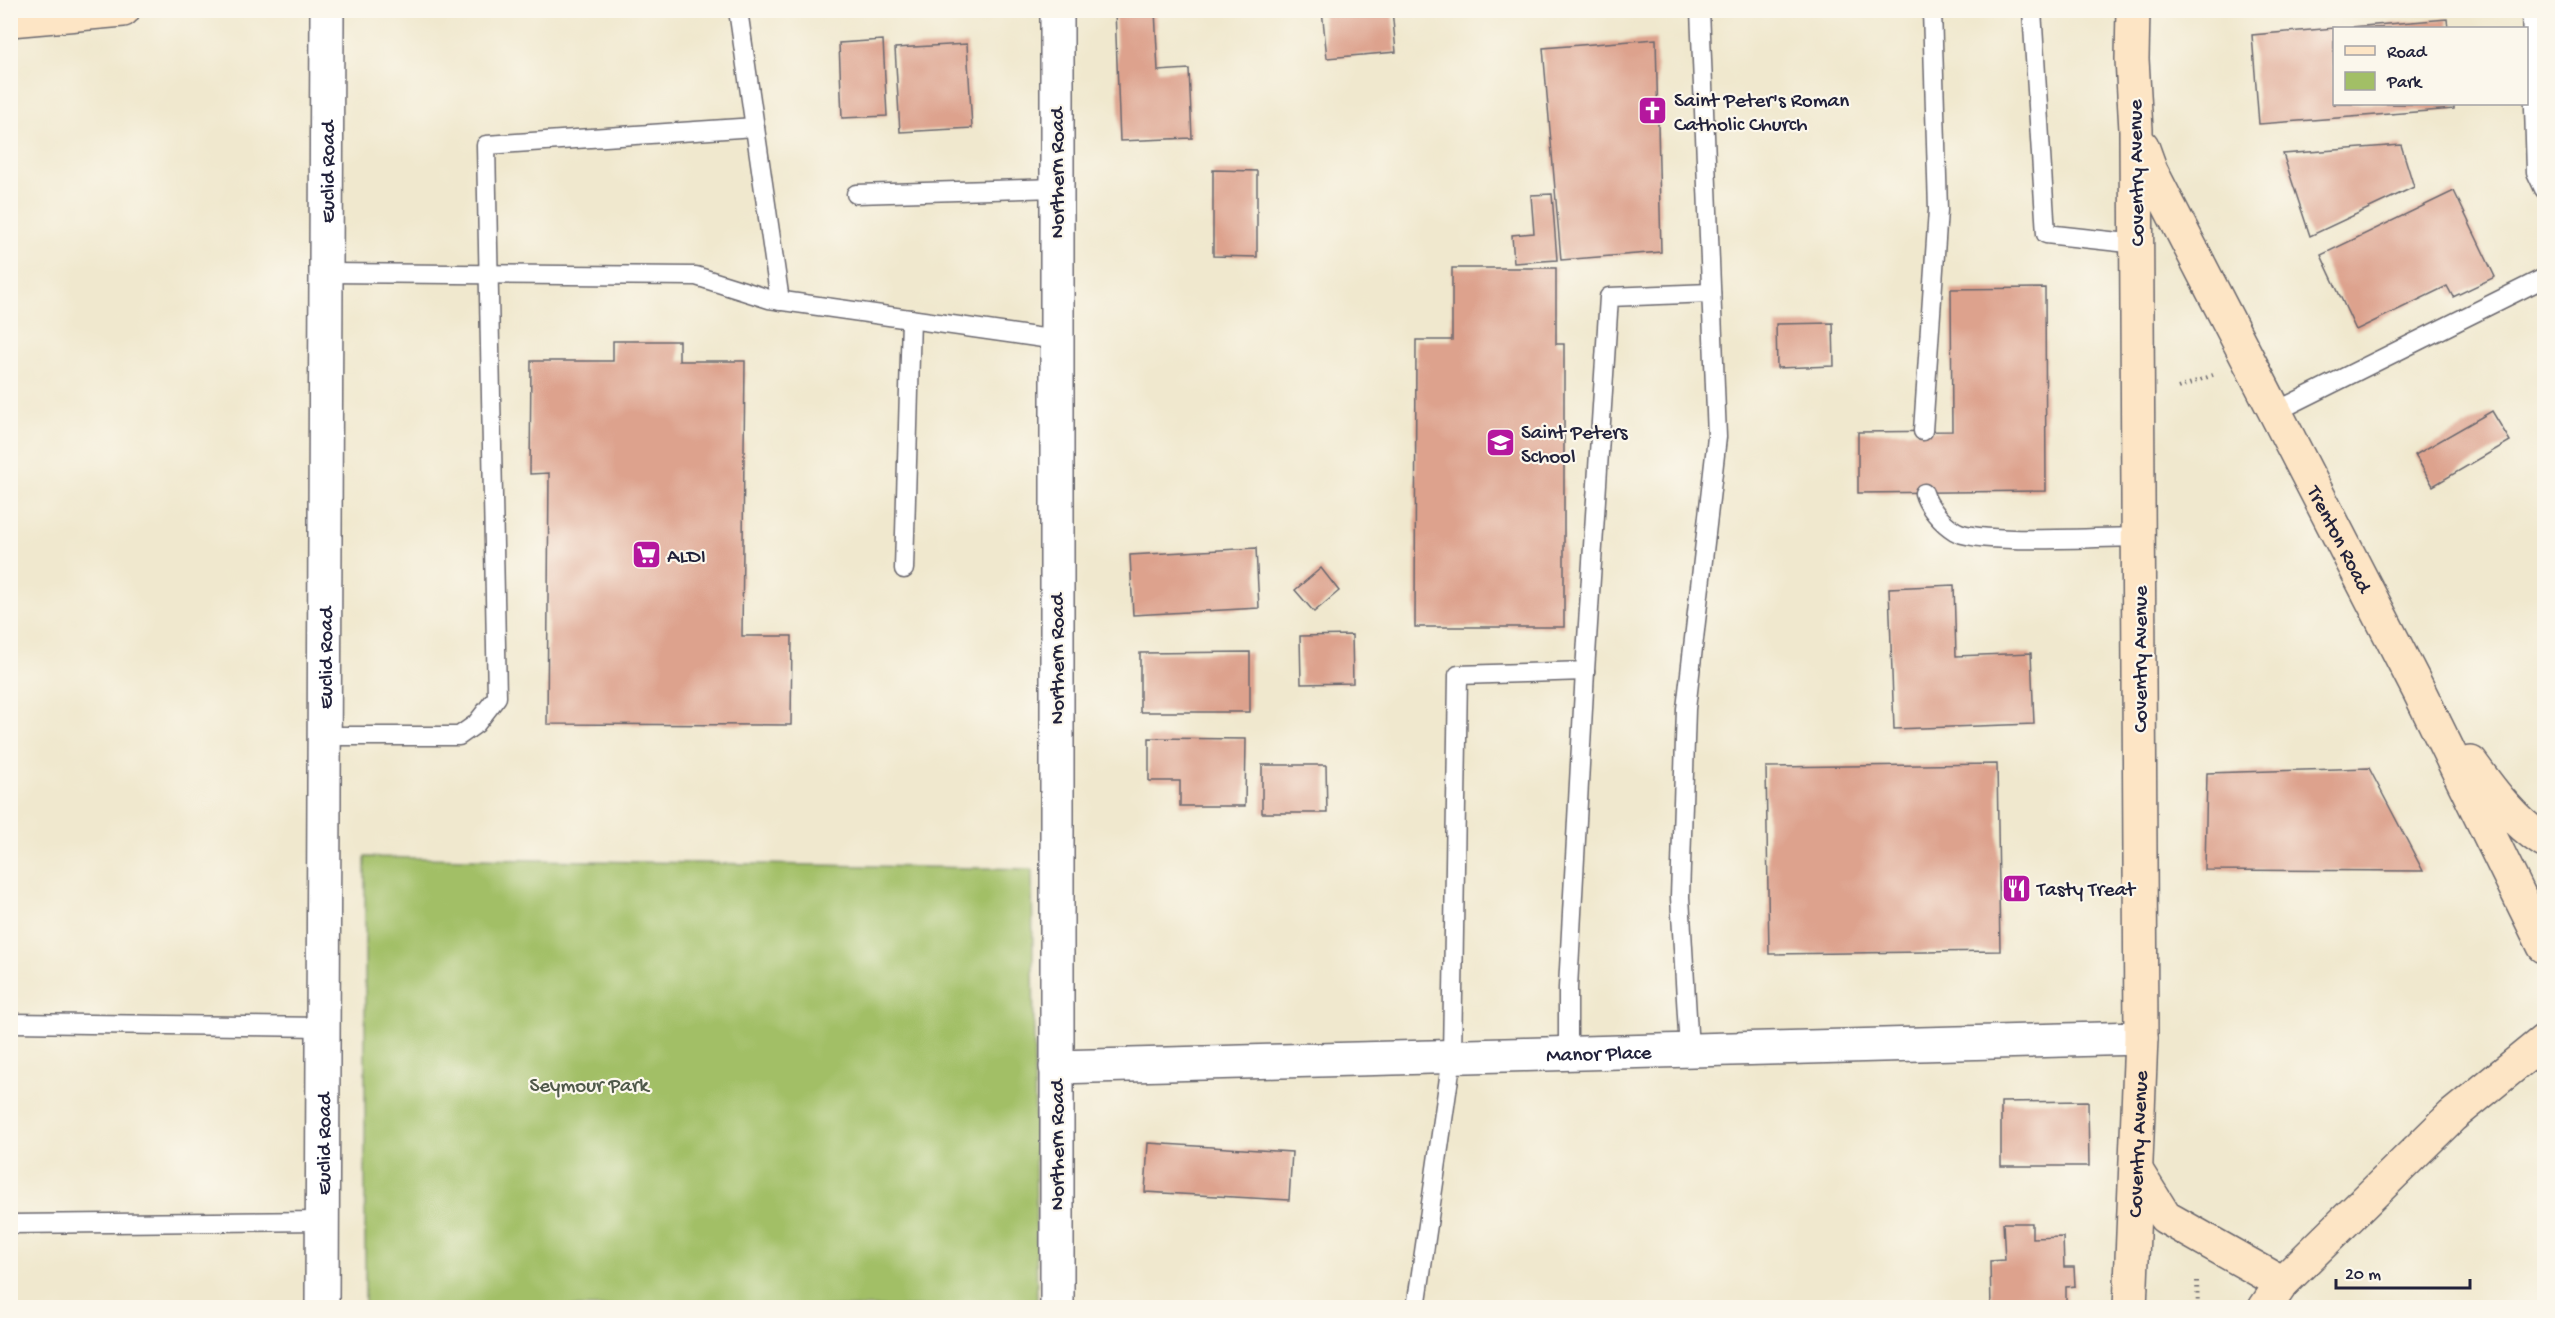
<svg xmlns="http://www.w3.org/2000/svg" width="2555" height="1318" font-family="'Gochi Hand',sans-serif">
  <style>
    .green { fill: #a2bf66; stroke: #627050; stroke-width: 1.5 }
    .building { fill: #dda28d }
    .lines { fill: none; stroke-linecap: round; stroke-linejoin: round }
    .lane-casing { stroke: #6a676e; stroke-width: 21 }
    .street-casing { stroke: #6a676e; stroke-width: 36 }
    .secondary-casing { stroke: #6a676e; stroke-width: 36 }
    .path { stroke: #6a676e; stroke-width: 4; stroke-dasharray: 1.5 4.5; stroke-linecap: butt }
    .lane { stroke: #fff; stroke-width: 18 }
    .street { stroke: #fff; stroke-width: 33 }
    .secondary { stroke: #fde5c5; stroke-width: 33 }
    .labels { text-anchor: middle; stroke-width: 4.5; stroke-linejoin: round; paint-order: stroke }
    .poi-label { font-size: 21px; fill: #22223b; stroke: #fbf7ec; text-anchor: start }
    .street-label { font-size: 21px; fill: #22223b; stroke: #fbf7ec }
    .park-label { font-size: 21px; fill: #4f594a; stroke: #fbf7ec }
  </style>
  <rect width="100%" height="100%" fill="#fbf7ec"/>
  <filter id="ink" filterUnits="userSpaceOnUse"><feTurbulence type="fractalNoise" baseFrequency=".0167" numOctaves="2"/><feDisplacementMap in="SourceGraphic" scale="12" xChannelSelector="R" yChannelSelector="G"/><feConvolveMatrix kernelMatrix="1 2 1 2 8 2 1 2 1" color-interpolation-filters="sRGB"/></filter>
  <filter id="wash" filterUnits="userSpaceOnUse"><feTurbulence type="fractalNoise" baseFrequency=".008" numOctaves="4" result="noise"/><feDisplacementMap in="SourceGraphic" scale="24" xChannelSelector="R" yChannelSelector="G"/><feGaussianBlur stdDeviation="1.35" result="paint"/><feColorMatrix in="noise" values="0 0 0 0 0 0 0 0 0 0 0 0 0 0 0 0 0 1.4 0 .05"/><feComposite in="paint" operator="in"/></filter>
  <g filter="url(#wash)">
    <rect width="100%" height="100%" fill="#f0e8ce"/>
    <!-- green -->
    <polygon class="green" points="365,857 1032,869 1037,1307 365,1307"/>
    <g id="blocks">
      <!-- building -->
      <g class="building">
        <polygon points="1115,10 1155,10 1158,71 1189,69 1192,138 1120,141"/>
        <polygon points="1322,10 1392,10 1396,52 1327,58"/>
        <polygon points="2447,19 2448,28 2352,28 2352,27"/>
        <polygon points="2334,28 2334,104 2454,104 2454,109 2259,124 2252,35"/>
        <polygon points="1656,39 1661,252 1561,260 1543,48"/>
        <polygon points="883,40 887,116 842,118 839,43"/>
        <polygon points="967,44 972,128 900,132 895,48"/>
        <polygon points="2401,145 2414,187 2310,236 2283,154"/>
        <polygon points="1213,170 1257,171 1257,257 1213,256"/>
        <polygon points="2454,191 2495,277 2453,297 2447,286 2356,330 2321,255"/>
        <polygon points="1552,194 1557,260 1514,263 1512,235 1534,233 1531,195"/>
        <polygon points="1452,268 1556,268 1556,344 1564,344 1564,627 1415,627 1416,340 1452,340"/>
        <polygon points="2045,288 2046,491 1858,493 1858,432 1952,431 1951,289"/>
        <polygon points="1833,323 1834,366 1777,368 1776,324"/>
        <polygon points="613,341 679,341 679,361 745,361 742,636 792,636 791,725 547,724 549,473 530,474 531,361 613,361"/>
        <polygon points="2492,411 2510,441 2433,486 2415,455"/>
        <polygon points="1256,548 1259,608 1133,615 1130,555"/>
        <polygon points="1321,568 1339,591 1314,612 1295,590"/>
        <polygon points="1954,585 1956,656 2031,653 2034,724 1894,729 1889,588"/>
        <polygon points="1352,635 1353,683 1301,684 1300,636"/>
        <polygon points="1250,652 1250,712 1140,712 1140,653"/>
        <polygon points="1149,738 1246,739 1245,806 1180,806 1180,781 1149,781"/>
        <polygon points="1997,764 2000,951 1769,954 1766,767"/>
        <polygon points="1262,765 1326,765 1327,813 1262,813"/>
        <polygon points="2369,768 2423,871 2205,870 2207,773"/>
        <polygon points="2088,1101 2089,1166 2001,1166 2001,1102"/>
        <polygon points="1148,1143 1292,1152 1289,1200 1145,1192"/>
        <polygon points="2003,1223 2032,1223 2032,1238 2063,1237 2064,1267 2074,1267 2075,1286 2066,1287 2066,1308 1991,1308 1990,1261 2005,1260"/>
      </g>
    </g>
  </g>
  <g filter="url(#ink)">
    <use href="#blocks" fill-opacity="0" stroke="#6a676e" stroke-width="1.5"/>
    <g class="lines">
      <defs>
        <g id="lane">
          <polyline points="738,10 780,301"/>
          <polyline points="2032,10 2046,234 2137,244"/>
          <polyline points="2531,10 2536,172 2544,189"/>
          <polyline points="856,194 1056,188"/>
          <polyline points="326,273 696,276 769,299 1057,340"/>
          <polyline points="2275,412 2544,278"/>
          <polyline points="1923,431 1938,210 1932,10"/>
          <path d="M1924,493c4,14 18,30 31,38 23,14 151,6 184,6"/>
          <polyline points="904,569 911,319"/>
          <polyline points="324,736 459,736 476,724 497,697 486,145 755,127"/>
          <polyline points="13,1023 323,1027"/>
          <polyline points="1689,1050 1680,897 1686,709 1717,437 1700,10"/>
          <polyline points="1568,1053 1568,988 1585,671"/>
          <polyline points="10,1224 323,1221"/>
          <polyline points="1416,1308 1452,1057 1458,675 1585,671 1609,297 1711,293"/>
        </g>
        <g id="street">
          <polyline points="1057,10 1057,1308"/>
          <path id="s1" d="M1056,1067l1085,-29"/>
          <path id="s2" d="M322,1308l5,-1298"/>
        </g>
        <g id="secondary">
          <polyline points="10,20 123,10"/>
          <path id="s3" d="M2142,146l9,25 268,520 125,255"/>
          <path d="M2471,763c21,29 43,59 73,78"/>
          <polyline points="2137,1172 2165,1217 2282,1283"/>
          <path id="s4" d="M2130,1308l11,-270 -5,-908 -4,-71 1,-49"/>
          <polyline points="2265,1308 2282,1283 2452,1116 2544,1041"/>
        </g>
      </defs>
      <!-- lane casing -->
      <use href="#lane" class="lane-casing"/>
      <!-- street casing -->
      <use href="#street" class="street-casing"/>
      <!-- secondary casing -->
      <use href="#secondary" class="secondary-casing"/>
      <!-- path -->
      <g class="path">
        <polyline points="2178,388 2213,375"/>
        <polyline points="2197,1281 2198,1308"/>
      </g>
      <!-- lane -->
      <use href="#lane" class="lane"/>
      <!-- street -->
      <use href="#street" class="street"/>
      <!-- secondary -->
      <use href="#secondary" class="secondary"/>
    </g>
  </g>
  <!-- icons -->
  <defs>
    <symbol id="church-square" viewBox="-11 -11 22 22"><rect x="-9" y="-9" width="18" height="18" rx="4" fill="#b5179e" stroke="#fbf7ec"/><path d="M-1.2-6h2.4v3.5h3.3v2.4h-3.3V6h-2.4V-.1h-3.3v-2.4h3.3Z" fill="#fff"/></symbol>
    <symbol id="school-square" viewBox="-11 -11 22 22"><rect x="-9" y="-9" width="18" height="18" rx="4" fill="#b5179e" stroke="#fbf7ec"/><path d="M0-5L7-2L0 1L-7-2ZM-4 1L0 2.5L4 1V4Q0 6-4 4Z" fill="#fff"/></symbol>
    <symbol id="supermarket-square" viewBox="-11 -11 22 22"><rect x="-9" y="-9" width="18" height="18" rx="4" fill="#b5179e" stroke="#fbf7ec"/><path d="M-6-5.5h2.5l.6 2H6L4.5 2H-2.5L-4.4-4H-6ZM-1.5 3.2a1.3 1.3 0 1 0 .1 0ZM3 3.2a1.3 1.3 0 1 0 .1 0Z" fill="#fff"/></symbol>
    <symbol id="restaurant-square" viewBox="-11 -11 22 22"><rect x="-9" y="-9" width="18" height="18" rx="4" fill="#b5179e" stroke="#fbf7ec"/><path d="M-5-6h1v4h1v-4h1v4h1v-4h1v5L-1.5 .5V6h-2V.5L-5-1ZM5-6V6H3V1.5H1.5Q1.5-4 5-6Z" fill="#fff"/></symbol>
  </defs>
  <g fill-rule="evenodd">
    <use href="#church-square" x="1636" y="94" width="33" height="33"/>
    <use href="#school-square" x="1484" y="426" width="33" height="33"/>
    <use href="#supermarket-square" x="630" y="538" width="33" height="33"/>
    <use href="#restaurant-square" x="2000" y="872" width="33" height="33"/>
  </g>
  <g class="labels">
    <!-- poi labels -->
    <g class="poi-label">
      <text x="1674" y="106">Saint Peter's Roman<tspan x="1674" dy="24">Catholic Church</tspan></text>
      <text x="1521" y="438">Saint Peters<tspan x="1521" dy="24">School</tspan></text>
      <text x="667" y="562">ALDI</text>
      <text x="2037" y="895">Tasty Treat</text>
    </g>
    <!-- street labels -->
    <g class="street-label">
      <text dy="7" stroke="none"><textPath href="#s2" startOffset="1136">Euclid Road</textPath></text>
      <text transform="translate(1056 173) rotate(-90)" y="7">Northern Road</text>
      <text transform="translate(2135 173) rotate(-91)" y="7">Coventry Avenue</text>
      <text dy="7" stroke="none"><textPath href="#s3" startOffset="440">Trenton Road</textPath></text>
      <text dy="7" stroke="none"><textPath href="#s2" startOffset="650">Euclid Road</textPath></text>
      <text transform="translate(1056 659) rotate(-90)" y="7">Northern Road</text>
      <text transform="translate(2139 659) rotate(-90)" y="7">Coventry Avenue</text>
      <text dy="7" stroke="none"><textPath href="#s1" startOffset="543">Manor Place</textPath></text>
      <text dy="7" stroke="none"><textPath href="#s2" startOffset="164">Euclid Road</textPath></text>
      <text transform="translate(1056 1145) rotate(-90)" y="7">Northern Road</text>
      <text dy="7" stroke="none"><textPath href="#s4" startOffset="164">Coventry Avenue</textPath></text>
    </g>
    <!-- park labels -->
    <g class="park-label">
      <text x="589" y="1091">Seymour Park</text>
    </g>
  </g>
  <!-- margin -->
  <rect width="2555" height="1318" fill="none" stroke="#fbf7ec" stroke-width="36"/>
  <!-- legend -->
  <rect x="2333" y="27" width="195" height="78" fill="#fbf7ec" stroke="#a4a2a5" stroke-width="1.5"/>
  <rect x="2345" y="46" width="30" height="9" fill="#fde5c5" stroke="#a4a2a5" stroke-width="1.5"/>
  <text x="2387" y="57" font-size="18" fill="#22223b">Road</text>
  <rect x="2345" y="72" width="30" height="18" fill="#a2bf66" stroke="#a4a2a5" stroke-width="1.5"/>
  <text x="2387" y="87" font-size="18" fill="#22223b">Park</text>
  <!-- scale -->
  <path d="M2336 1279v9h134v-9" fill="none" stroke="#22223b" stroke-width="3"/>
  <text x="2345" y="1279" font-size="18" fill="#22223b" stroke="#fbf7ec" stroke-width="4.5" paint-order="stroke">20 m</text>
</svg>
